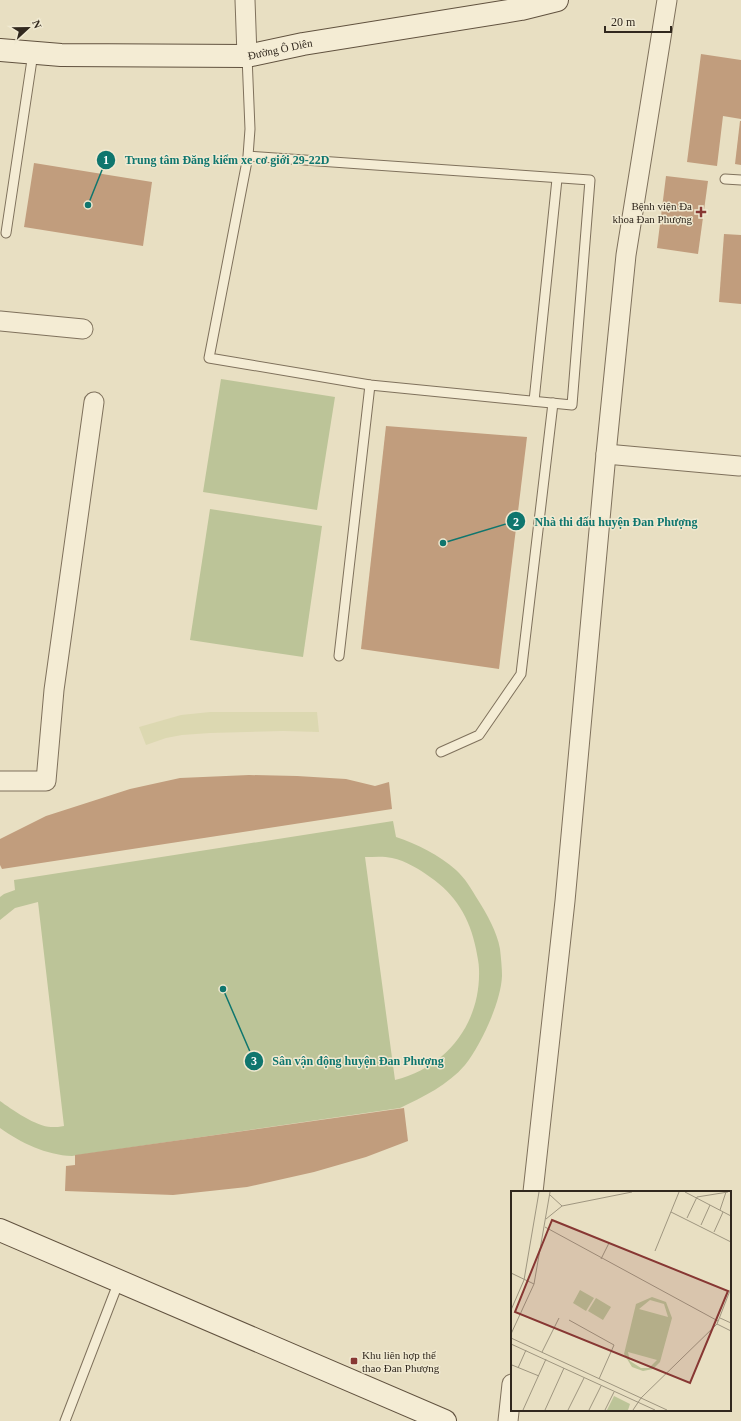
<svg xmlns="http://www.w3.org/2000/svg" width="741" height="1421" font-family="'Times New Roman',serif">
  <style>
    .farmland { fill: #dcd8b1 }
    .green { fill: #bcc498; fill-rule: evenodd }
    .building { fill: #c19d7d }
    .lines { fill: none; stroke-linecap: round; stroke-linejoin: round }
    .lane-casing { stroke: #7f715c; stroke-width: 11 }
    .street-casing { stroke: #7f715c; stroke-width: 21 }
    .secondary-casing { stroke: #61523f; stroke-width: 24 }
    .lane { stroke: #f4ecd4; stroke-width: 9 }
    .street { stroke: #f4ecd4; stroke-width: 19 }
    .secondary { stroke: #f4ecd4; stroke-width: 22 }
    .poi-dot { fill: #873733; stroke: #f0e9d1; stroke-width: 1.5 }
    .labels { text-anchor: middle; stroke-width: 3; stroke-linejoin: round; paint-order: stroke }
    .street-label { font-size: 11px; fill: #31281e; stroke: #f0e9d1 }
    .poi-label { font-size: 11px; fill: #31281e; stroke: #f0e9d1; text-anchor: end }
    .inset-road { fill: none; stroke: #9f9680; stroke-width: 1 }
    .view { fill: #873733; fill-opacity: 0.15; stroke: #873733; stroke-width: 2 }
    .inset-edge { fill: none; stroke: #31281e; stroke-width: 2 }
    .leader { fill: none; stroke: #0f766e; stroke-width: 1.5 }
    .callout-dot { fill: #0f766e; stroke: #f0e9d1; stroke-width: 1.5 }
    .mark-label { font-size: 12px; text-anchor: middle; font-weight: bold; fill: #fff }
    .callout-label { font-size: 12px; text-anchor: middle; font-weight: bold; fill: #0f766e; stroke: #f0e9d1; stroke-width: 3; stroke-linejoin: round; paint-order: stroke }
  </style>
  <rect width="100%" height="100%" fill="#e8dfc2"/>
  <!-- farmland -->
  <polygon class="farmland" points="210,712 317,712 319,732 283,731 210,733 182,735 166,738 146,745 139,727 181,715"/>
  <!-- green -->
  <g class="green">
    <polygon points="221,379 335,397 317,510 203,492"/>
    <polygon points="210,509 322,526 303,657 190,640"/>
    <path d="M393,821l3,16c21,7 43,18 60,33 9,8 16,20 22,30 9,14 19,32 22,49 1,9 2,19 2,27 -1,26 -21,69 -37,89 -17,20 -42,32 -65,43l-328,48c-26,-1 -51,-13 -72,-28v-27c11,8 37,26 51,26 5,0 9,0 13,-1l-26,-224 -23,6 -15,12v-23l4,-3 11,-4 -1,-10zM365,857c9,0 19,-1 27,1 14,3 27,11 38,19 25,17 40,41 46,72 1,6 3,14 3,20 2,54 -32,98 -84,111z"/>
  </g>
  <!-- building -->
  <g class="building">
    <polygon points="701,54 741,60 741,119 723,116 717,166 687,162"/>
    <polygon points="740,121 741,121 741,165 735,164"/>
    <polygon points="34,163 152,182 143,246 24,227"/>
    <polygon points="666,176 708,181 698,254 657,248"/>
    <polygon points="724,234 741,235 741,304 719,302"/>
    <polygon points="386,426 527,437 499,669 361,649"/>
    <polygon points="249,775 297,776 346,779 375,786 389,782 392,809 2,869 0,865 0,839 46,816 130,789 180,778"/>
    <polygon points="404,1108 408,1141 366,1157 314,1172 247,1187 173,1195 65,1191 66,1166 75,1165 75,1155"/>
  </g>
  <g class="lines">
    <defs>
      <g id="lane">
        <polyline points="247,56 250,129 248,156 590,180 572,405 370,385 209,358 248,156"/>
        <polyline points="725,179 741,180"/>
        <polyline points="6,233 33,53"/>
        <polyline points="534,401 557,179"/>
        <polyline points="339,656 370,385"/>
        <polyline points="441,752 479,735 521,674 553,403"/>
        <polyline points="65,1421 119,1281"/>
      </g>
      <g id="street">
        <polyline points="245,0 247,56"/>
        <polyline points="0,321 83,329"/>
        <polyline points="606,454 739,466"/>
        <polyline points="0,781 46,781 54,690 94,402"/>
        <polyline points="533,1192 565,901 606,454 626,255 667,0"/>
        <polyline points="508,1421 512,1384"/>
      </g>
      <g id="secondary">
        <path id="s1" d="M0,50l61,5 186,1 56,-12 218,-35 36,-9"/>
        <polyline points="0,1230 445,1421"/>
      </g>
    </defs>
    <!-- lane casing -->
    <use href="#lane" class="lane-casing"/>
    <!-- street casing -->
    <use href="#street" class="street-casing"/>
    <!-- secondary casing -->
    <use href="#secondary" class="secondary-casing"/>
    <!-- lane -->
    <use href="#lane" class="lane"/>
    <!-- street -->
    <use href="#street" class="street"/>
    <!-- secondary -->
    <use href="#secondary" class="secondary"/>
  </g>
  <!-- markers -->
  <g class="poi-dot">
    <path d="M699 206h4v4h4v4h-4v4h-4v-4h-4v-4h4z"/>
    <rect x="350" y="1357" width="8" height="8" rx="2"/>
  </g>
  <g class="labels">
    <!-- street labels -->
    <g class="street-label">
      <text dy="4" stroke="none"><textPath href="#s1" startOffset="281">Đường Ô Diên</textPath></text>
    </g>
    <!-- poi labels -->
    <g class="poi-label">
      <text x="692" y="210">Bệnh viện Đa<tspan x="692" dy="13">khoa Đan Phượng</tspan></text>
      <text x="362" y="1359" text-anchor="start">Khu liên hợp thể<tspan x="362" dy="13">thao Đan Phượng</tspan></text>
    </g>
  </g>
  <!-- overview -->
  <g transform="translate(511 1191)">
    <rect width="220" height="220" fill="#e8dfc2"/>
    <path d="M69,99l14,8 -8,13 -13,-8zM141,106l14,5 6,16 -12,44 -7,7 -10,2 -11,-4 -8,-13 12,-50zM139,109l14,4 4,13 -29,-8zM117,161l29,8 -8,8h-8l-11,-7zM85,107l15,9 -8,13 -15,-9zM103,205l16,8 -2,6h-21z" fill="#bcc498" fill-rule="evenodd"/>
    <path class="inset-road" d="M174,1l46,24M39,4l12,11M209,19l6,-18M160,21l60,30M176,27l10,-21 31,-5M35,28l16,-13 70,-14M190,34l9,-20M34,36l173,94M203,41l9,-20M144,60l24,-59M90,68l8,-16M0,82l23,11M0,119l13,-30 15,-88M209,127l11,5M58,129l45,25 -15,34M206,133l14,7M0,143l23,-50 16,-92M0,147l156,72M0,153l144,66M31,161l17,-34M0,177l1,-3 27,11M7,177l8,-18M12,219l23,-51M34,219l19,-42M57,219l16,-32M78,219l12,-24M94,219l9,-18M122,219l8,-12 76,-74 14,-36"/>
    <path class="view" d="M41,29l176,71 -38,92 -175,-71z"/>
    <rect width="220" height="220" class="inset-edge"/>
  </g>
  <!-- callouts -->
  <path class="leader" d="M88 205L106 160M443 543L516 521M223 989L254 1061"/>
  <g class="callout-dot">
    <circle cx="88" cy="205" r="4"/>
    <circle cx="443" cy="543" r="4"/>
    <circle cx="223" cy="989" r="4"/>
    <circle cx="106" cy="160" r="10"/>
    <circle cx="516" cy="521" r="10"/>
    <circle cx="254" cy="1061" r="10"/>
  </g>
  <g class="mark-label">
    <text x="106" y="164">1</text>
    <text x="516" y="526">2</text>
    <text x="254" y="1065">3</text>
  </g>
  <g class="callout-label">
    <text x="227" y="164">Trung tâm Đăng kiểm xe cơ giới 29-22D</text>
    <text x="616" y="526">Nhà thi đấu huyện Đan Phượng</text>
    <text x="358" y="1065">Sân vận động huyện Đan Phượng</text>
  </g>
  <!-- north arrow -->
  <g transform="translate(28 28) rotate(68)" stroke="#f0e9d1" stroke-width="3" paint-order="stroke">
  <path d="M0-3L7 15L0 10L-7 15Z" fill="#31281e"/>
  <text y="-6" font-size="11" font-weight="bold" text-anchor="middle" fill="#31281e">N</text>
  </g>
  <!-- scale -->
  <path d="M605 26v6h66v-6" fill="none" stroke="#31281e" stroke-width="2"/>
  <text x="611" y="26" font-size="12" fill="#31281e" stroke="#f0e9d1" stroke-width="3" paint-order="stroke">20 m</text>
</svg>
